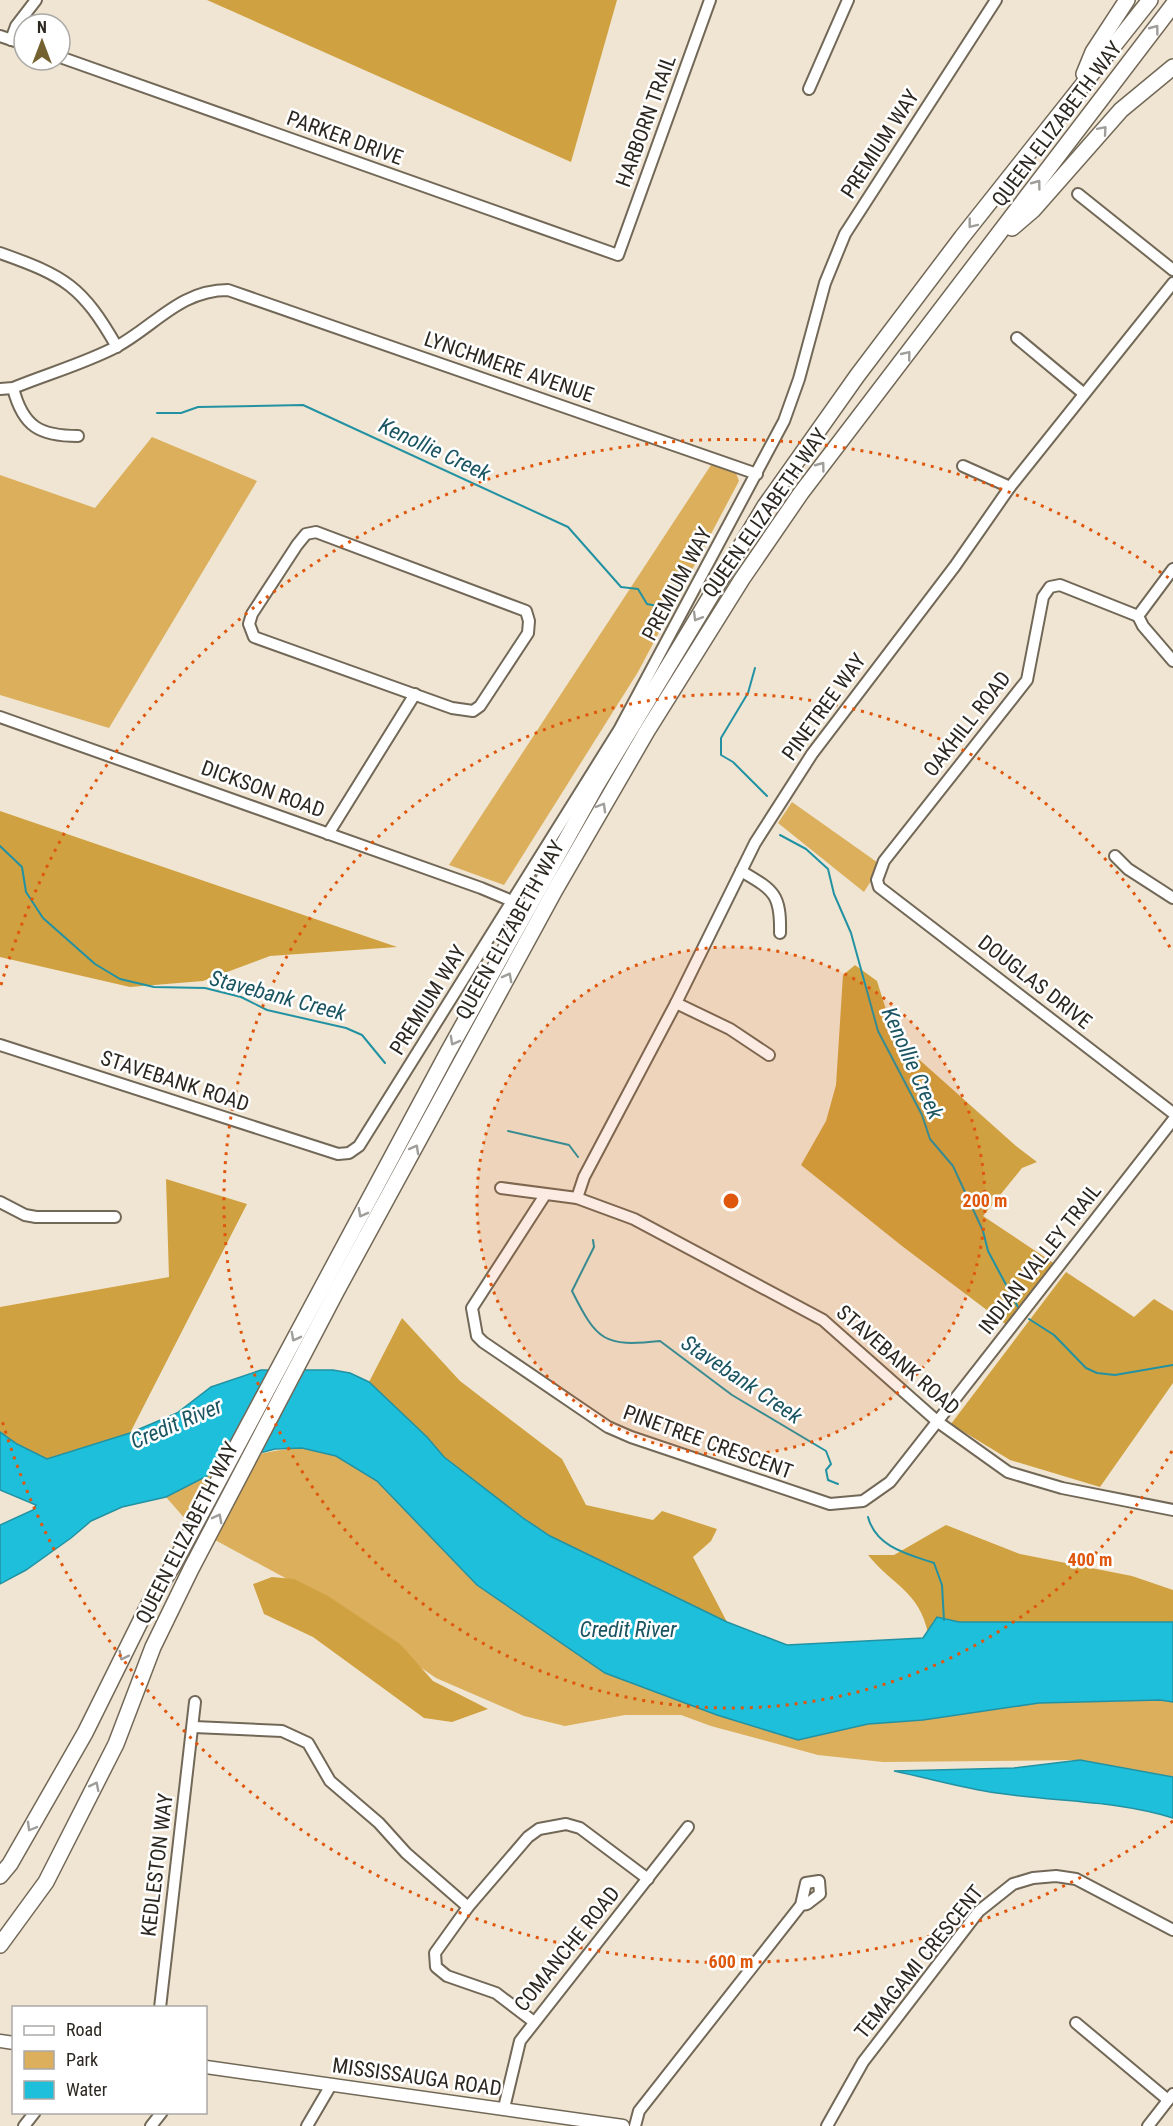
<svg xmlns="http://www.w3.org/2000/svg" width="1173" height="2126" font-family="'Roboto Condensed',sans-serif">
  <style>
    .green { fill: #dbaf5b }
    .forest { fill: #d0a140 }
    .water { fill: #1ebfdb; stroke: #2292a3; stroke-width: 1.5 }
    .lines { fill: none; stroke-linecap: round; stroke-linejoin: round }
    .stream { stroke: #2292a3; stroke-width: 2 }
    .minor-casing { stroke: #726857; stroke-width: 14 }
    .major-casing { stroke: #726857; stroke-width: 15 }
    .highway-casing { stroke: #726857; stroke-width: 18 }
    .minor { stroke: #fff; stroke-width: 10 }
    .major { stroke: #fff; stroke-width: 12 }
    .highway { stroke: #fff; stroke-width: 15 }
    .oneway { stroke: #a09e9b }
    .ring { fill: none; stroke: #df570d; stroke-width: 3; stroke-dasharray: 3 6 }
    .labels { text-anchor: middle; stroke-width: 5; stroke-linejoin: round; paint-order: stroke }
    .street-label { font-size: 21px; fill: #2c2821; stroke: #fff }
    .water-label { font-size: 22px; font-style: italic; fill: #1a5561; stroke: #fff }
    .centre { fill: #df570d; stroke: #fff; stroke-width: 3 }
    .ring-label { font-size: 18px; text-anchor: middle; font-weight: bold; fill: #df570d; stroke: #fff; stroke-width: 5; stroke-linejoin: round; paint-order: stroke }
  </style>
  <rect width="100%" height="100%" fill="#f0e5d2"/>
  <!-- green -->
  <g class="green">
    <polygon points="152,437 257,481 109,728 0,695 0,475 95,508"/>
    <polygon points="711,465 736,473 739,481 638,672 504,885 449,865"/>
    <polygon points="792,802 881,865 864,892 778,823"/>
    <path d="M302,1448l34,8 41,25 100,104 128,88 112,42 151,9 55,-4 116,-17 121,-3 13,2v75l-93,-17 -197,2 -65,-7 -107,-29 -30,-11h-56l-60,11 -41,-10 -88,-38 -125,-86 -118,-64 -27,-31c44,-26 85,-47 136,-49z"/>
  </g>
  <!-- forest -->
  <g class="forest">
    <polygon points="207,0 617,0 571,162"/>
    <polygon points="0,811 397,947 270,956 203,981 130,987 0,957"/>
    <polygon points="855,965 877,981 895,1038 1016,1146 1037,1162 1022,1168 983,1216 1055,1264 1008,1326 902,1246 801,1165 826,1121 836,1085 843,975"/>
    <polygon points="166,1179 247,1204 130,1433 47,1459 17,1444 0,1432 0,1307 169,1277"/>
    <polygon points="1066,1272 1134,1317 1154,1299 1173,1311 1173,1383 1100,1487 1010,1460 951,1424"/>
    <polygon points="402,1318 460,1381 562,1459 586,1505 653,1520 662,1511 717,1529 711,1541 693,1557 727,1622 550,1536 523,1518 444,1457 427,1437 369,1382"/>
    <path d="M946,1525l74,29 112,22 41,14v32h-214l-22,-4 -9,15c-9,-42 -36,-48 -60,-78h26z"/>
    <polygon points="272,1577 294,1579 328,1596 400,1644 433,1681 488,1709 452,1722 424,1718 313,1637 264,1614 253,1584"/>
  </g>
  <!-- water -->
  <g class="water">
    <polygon points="261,1370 333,1370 350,1373 369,1382 427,1437 444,1457 523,1518 550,1536 727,1622 787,1645 923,1638 937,1617 959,1622 1173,1622 1173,1702 1160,1700 1039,1703 923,1720 868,1724 798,1740 717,1715 605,1673 477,1585 377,1481 336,1456 302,1448 275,1449 244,1457 166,1497 122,1507 91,1521 71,1538 26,1570 0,1584 0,1525 33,1510 36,1505 0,1490 0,1432 17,1444 47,1459 130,1433 177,1413 211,1387"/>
    <path d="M1080,1760l93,17v41c-58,-18 -117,-16 -176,-25 -35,-5 -69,-15 -103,-22l120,-3z"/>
  </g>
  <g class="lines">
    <!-- stream -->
    <g class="stream">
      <polyline points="157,413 181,413 198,407 303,405 568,527 621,587 638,589 647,604 663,607"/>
      <polyline points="755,668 748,693 721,738 721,755 733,762 767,796"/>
      <polyline points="780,835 806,849 828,869 834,894 851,933 878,1031 922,1115 930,1139 953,1166 983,1231 988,1251 1019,1309"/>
      <polyline points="0,846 22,867 26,892 43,918 95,964 120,979 154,987 205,988 241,997 267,1010 346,1028 362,1035 385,1063"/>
      <polyline points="508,1131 569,1145 578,1157"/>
      <path d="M593,1240l1,7 -22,44c25,50 32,56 88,50l72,54 94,56 5,13 -5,6 2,10 10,4"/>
      <polyline points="1029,1319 1054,1335 1086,1368 1097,1373 1115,1375 1173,1365"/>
      <path d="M868,1517c8,30 39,37 66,46l8,22 2,35"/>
    </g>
    <defs>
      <g id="minor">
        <polyline points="0,36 24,44"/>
        <polyline points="11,40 16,26 36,0"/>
        <polyline points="60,57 618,255 710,0"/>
        <polyline points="809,89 848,0"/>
        <polyline points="1078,194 1173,270"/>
        <path d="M0,253c65,23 82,33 117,94"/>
        <polyline points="1017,338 1083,393"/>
        <path d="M13,388c10,39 27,48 65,48"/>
        <path d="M0,389l13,-1c34,-14 70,-24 103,-41 39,-21 64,-57 112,-57l529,184"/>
        <polyline points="963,466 1010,487"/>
        <polygon points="316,532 526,611 529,621 528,633 480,706 473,711 452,708 254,637 249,624 252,614 297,545 306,534"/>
        <polyline points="1173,569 1138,616 1143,626 1173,661"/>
        <polyline points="1138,616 1060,585 1050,587 1043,597 1027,680 884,861 877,880 879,887 1173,1113"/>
        <polyline points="0,717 481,888 512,901"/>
        <polyline points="328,834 415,694"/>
        <polyline points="1115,856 1128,869 1173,898"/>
        <path d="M741,871c32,19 40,22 39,62"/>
        <polyline points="676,1003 730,1029 769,1055"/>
        <polyline points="0,1045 338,1154 349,1153 359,1146 619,730 784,421 799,379 825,283 845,234 996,0"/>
        <polyline points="501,1188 577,1198 634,1219 823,1320 938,1422 1008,1472 1062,1488 1173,1510"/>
        <polyline points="545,1195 472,1308 477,1336 483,1342 608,1427 631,1437 830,1504 863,1501 890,1482 1173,1120"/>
        <polyline points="577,1198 584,1177 676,1003 755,843 812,754 955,566 1010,487 1173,283"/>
        <polyline points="0,1202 25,1215 36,1217 115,1217"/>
        <polyline points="194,1727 282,1731 308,1743 330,1781 379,1823 406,1853 468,1907"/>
        <polyline points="160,2008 195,1702"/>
        <polyline points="534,2022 496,1993 447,1976 436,1967 435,1953 468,1907 528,1837 539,1829 566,1824 580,1828 648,1879"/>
        <polyline points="1076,2023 1168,2100"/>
        <polyline points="504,2108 520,2041 688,1827"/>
        <polyline points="24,2126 35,2112"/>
        <polyline points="151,2126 162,2112"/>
        <polyline points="307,2126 331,2085"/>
        <polyline points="635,2126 639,2111 801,1905 806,1883 819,1881 820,1894 807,1904 801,1905"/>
        <polyline points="827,2126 863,2062 979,1911 1013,1884 1033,1878 1056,1876 1076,1879 1173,1930"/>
        <polyline points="1148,2126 1173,2094"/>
      </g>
      <g id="major">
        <polyline points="0,2041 14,2043"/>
        <polyline points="206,2067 623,2126"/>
      </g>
      <g id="highway">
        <polyline points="1084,74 1093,52 1127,0"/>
        <polyline points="1012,228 1033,210 1121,110 1173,67"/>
        <polyline points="0,1876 10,1864 85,1733 149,1604 175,1562 448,1052 596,786 765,506 857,376 962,237 1150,0"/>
        <polyline points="0,1945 46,1882 116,1744 153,1647 191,1569 336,1292 555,890 647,731 742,579 801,493 1173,5"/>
      </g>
    </defs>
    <!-- minor casing -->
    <use href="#minor" class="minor-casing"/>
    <!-- major casing -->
    <use href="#major" class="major-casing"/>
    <!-- highway casing -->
    <use href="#highway" class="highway-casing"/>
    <!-- minor -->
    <use href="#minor" class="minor"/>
    <!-- major -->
    <use href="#major" class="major"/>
    <!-- highway -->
    <use href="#highway" class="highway"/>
  </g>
  <!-- one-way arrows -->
  <defs><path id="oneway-chevron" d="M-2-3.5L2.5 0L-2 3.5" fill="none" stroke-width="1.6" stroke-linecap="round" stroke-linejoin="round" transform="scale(1.5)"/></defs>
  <g class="oneway">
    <use href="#oneway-chevron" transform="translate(1155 29) rotate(-53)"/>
    <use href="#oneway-chevron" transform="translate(1103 130) rotate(-49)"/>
    <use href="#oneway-chevron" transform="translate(1037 184) rotate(-53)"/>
    <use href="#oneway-chevron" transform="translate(972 224) rotate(128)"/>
    <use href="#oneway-chevron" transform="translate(907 355) rotate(-51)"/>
    <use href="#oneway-chevron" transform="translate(821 466) rotate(-53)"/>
    <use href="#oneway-chevron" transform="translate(697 617) rotate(121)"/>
    <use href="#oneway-chevron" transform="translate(602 807) rotate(-60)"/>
    <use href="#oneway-chevron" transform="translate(508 977) rotate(-62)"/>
    <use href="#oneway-chevron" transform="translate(454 1041) rotate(119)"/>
    <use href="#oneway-chevron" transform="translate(415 1149) rotate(-61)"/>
    <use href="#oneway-chevron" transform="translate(362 1213) rotate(118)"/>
    <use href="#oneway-chevron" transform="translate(295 1337) rotate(118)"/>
    <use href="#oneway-chevron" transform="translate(218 1518) rotate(-62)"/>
    <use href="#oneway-chevron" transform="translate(123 1656) rotate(117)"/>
    <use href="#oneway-chevron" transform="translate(95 1786) rotate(-63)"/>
    <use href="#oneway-chevron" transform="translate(31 1827) rotate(120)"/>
  </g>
  <!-- distance rings -->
  <circle cx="731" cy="1201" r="254" fill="#df570d" fill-opacity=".12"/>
  <g class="ring">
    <circle cx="731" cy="1201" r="254"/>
    <path d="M1172 1451A507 507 0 1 1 1172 951"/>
    <path d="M1173 1821A761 761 0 0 1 1 1417M1 985A761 761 0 0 1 1173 581"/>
  </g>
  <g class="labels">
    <!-- street labels -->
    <g class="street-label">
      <text transform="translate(646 121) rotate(-70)" y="7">HARBORN TRAIL</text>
      <text transform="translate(1057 124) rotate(-53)" y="7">QUEEN ELIZABETH WAY</text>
      <text transform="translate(345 138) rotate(20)" y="7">PARKER DRIVE</text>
      <text transform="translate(880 144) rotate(-57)" y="7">PREMIUM WAY</text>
      <text transform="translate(509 367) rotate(19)" y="7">LYNCHMERE AVENUE</text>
      <text transform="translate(765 513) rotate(-55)" y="7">QUEEN ELIZABETH WAY</text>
      <text transform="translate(677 584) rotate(-62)" y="7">PREMIUM WAY</text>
      <text transform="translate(824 707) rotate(-54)" y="7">PINETREE WAY</text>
      <text transform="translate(967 724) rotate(-52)" y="7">OAKHILL ROAD</text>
      <text transform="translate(263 789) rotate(20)" y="7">DICKSON ROAD</text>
      <text transform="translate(510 930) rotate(-61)" y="7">QUEEN ELIZABETH WAY</text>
      <text transform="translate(1035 982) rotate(38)" y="7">DOUGLAS DRIVE</text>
      <text transform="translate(428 1000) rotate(-58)" y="7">PREMIUM WAY</text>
      <text transform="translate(175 1081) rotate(18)" y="7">STAVEBANK ROAD</text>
      <text transform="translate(1040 1259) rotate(-52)" y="7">INDIAN VALLEY TRAIL</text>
      <text transform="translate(898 1360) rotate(41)" y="7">STAVEBANK ROAD</text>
      <text transform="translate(708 1442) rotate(20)" y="7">PINETREE CRESCENT</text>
      <text transform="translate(187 1533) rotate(-63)" y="7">QUEEN ELIZABETH WAY</text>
      <text transform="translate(157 1865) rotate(-83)" y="7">KEDLESTON WAY</text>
      <text transform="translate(567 1949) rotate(-51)" y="7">COMANCHE ROAD</text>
      <text transform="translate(919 1962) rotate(-51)" y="7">TEMAGAMI CRESCENT</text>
      <text transform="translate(417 2077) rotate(8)" y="7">MISSISSAUGA ROAD</text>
    </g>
    <!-- water labels -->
    <g class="water-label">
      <text transform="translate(435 449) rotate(25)" y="8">Kenollie Creek</text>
      <text transform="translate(278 995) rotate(15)" y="8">Stavebank Creek</text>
      <text transform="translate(913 1063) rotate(66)" y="8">Kenollie Creek</text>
      <text transform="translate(742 1379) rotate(34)" y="8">Stavebank Creek</text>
      <text transform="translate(176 1423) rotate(-23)" y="8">Credit River</text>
      <text x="628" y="1637">Credit River</text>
    </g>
  </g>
  <circle cx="731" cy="1201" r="9" class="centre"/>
  <g class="ring-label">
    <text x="985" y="1207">200 m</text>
    <text x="1090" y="1566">400 m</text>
    <text x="731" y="1968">600 m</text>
  </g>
  <!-- legend -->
  <rect x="12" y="2006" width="195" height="108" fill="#ffffff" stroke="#aba9a6" stroke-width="1.5"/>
  <rect x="24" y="2026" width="30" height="9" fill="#ffffff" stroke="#aba9a6" stroke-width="1.5"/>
  <text x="66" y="2036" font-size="18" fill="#2c2821">Road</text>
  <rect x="24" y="2051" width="30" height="18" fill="#dbaf5b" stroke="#aba9a6" stroke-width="1.5"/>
  <text x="66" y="2066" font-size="18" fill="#2c2821">Park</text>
  <rect x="24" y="2081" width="30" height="18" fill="#1ebfdb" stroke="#aba9a6" stroke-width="1.5"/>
  <text x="66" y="2096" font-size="18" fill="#2c2821">Water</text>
  <!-- north arrow -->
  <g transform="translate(42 42)"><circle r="28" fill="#ffffff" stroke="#aba9a6" stroke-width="1.5"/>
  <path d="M0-4.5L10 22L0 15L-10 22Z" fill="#746130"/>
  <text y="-9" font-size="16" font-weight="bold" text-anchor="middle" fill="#2c2821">N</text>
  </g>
</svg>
